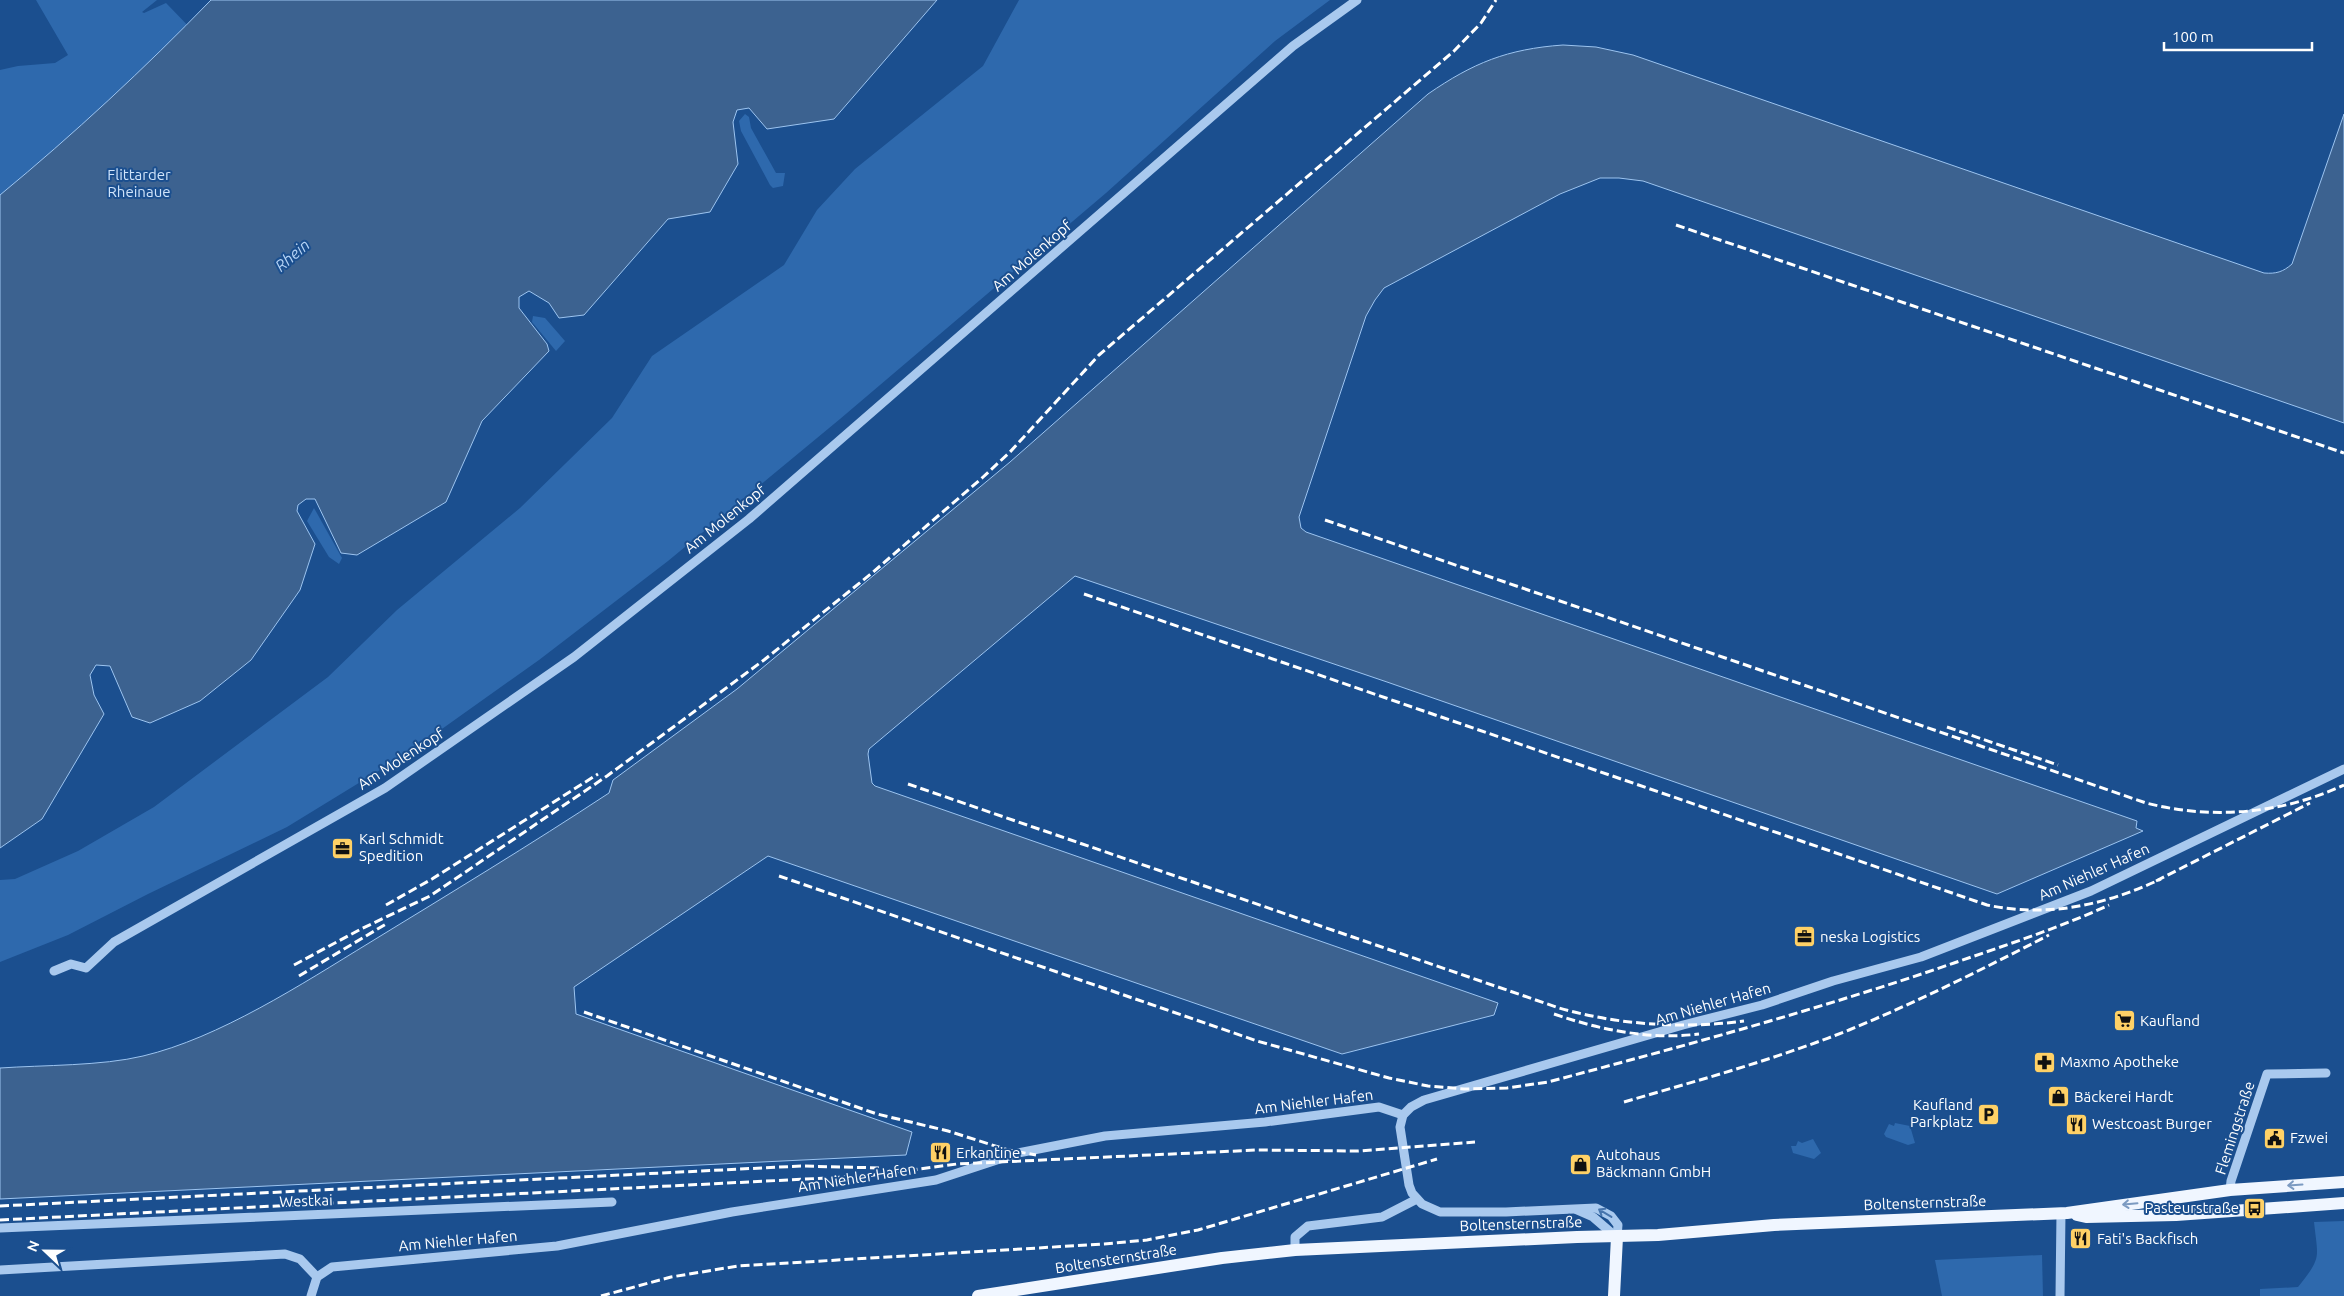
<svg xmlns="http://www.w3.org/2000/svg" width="2344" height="1296" font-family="Ubuntu,sans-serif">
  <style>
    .green { fill: #2e69ad }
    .water { fill: #3c6290; stroke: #9cc4f0 }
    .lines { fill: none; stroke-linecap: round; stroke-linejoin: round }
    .minor { stroke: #a9c9ee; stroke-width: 9 }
    .major { stroke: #f0f6ff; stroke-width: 12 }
    .rail { stroke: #fff; stroke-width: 3; stroke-dasharray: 9 4; stroke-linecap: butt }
    .oneway { stroke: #7b9ac1 }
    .oneway2 { stroke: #4674ac }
    .labels { text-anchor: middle; stroke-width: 4; stroke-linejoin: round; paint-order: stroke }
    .park-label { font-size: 15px; fill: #cfe3fa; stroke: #1b4f8f }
    .street-label { font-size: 15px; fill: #fff; stroke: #1b4f8f }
    .poi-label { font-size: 15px; fill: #fff; stroke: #1b4f8f; text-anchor: start }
    .water-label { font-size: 16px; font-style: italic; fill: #b5d3f5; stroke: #1b4f8f }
  </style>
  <rect width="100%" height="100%" fill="#1b4f8f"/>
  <!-- green -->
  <g class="green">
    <polygon points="36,0 157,0 142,12 144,13 166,3 197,35 0,478 0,70 18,66 55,63 68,55"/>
    <polygon points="1019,0 1330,0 1275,41 1106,193 840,419 668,561 539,660 411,751 287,827 148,894 68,935 0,962 0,880 15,879 78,851 154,807 328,677 397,610 520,508 612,418 652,356 784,265 817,210 855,169 983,66"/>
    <polygon points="745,114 749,117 751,128 776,173 785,173 783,186 773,188 770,185 741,131 739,121"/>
    <polygon points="533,316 545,318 565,341 556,351 532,322"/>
    <polygon points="314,508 342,558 339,564 329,557 307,521"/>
    <polygon points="1895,1123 1910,1126 1915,1143 1908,1145 1886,1137 1884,1134 1889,1124 1894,1126"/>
    <polygon points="1813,1139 1821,1153 1814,1159 1793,1153 1791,1146 1796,1146 1798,1141 1802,1143"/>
    <path d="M2344,1221v75h-84v-7l38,-2c24,-30 20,-28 16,-65z"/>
    <polygon points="2042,1255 2043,1296 1942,1296 1935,1260"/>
  </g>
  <!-- water -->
  <g class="water">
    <path d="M211,0h726l-103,119 -67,10 -18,-21 -12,2 -4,12 5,42 -28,48 -42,7 -84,96 -25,3 -10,-15 -20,-12 -10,6v11l28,36 2,7 -67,70 -36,81 -89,53 -16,-2 -26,-54h-9l-8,6 -1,6 18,33 -15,46 -49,70 -51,41 -50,22 -18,-6 -22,-51 -14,-1 -6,10 4,20 10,19 -62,105 -42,29v-653c74,-61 144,-126 211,-195z"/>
    <path d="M1563,45l33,2 37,8 631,218c12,1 19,-1 28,-9l52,-150v309l-701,-242 -24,-3h-19l-40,16 -176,94 -9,12 -9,16 -67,201 2,11 5,4 831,289 -1,7 7,3 -146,63 -610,-212 -312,-106 -206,173 -1,5 4,29 3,3 623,217 -4,12 -152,39 -574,-198 -194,131 2,27 336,118 -6,23 -906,44v-131c43,-3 102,-2 143,-12 76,-18 159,-72 226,-113 80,-49 161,-98 240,-150l4,-13 124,-91 273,-227 418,-368c45,-31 79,-45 135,-49z"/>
  </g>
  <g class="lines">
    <!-- minor -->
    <g class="minor">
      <polyline points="54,971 71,964 86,968 114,942 385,788 574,657 749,519 1293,46 1357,0"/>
      <polyline points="2230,1190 2231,1181 2267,1074 2326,1073"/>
      <polyline points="1577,1210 1593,1217 1615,1236"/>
      <polyline points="0,1228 612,1202"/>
      <polyline points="1617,1237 1618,1225 1611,1216 1596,1208 1506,1212 1440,1212 1422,1204 1412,1193 1409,1185 1400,1127 1403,1115 1411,1107 1424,1100 1683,1025 1762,1005 1833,981 1921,957 2091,891 2344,769"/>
      <polyline points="1295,1250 1295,1237 1308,1226 1382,1217 1417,1199"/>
      <polyline points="0,1270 285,1254 300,1259 317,1277"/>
      <polyline points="311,1296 317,1277 332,1267 557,1246 732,1212 936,1180 1018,1153 1105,1136 1265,1122 1379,1107 1403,1115"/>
      <polyline points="2060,1296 2061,1213"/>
    </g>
    <!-- major -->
    <g class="major">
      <polyline points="2077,1215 2086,1217 2176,1215 2344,1203"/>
      <polyline points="978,1296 1222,1258 1295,1250 1577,1237 1658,1235 1774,1225 2067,1213 2230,1190 2344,1182"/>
      <polyline points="1614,1296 1617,1237"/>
    </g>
    <!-- rail -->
    <g class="rail">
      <polyline points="1676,225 2344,453"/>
      <path d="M1325,520l821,283c67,17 135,11 198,-18"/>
      <path d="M1084,594l903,311c61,13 118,0 174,-26"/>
      <polyline points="1947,727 2058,765"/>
      <path d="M908,784l651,224c59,17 125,21 185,13"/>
      <path d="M779,876l478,165 132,37 39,8 36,3 43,-1 41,-6c136,-36 272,-73 406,-119 52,-18 105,-35 155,-58"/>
      <polyline points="2156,881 2310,803"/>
      <polyline points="386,905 432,879 598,774"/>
      <polyline points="294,965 361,929 430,896 607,776 764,660 872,573 982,478 1010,452 1099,355 1454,51 1481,23 1496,0"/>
      <polyline points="299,976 386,924"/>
      <polyline points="584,1012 877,1114 948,1131 1008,1150 1036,1155"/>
      <path d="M1554,1014c47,16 95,26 145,20"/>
      <path d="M1624,1102c76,-22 152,-43 225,-72 68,-28 134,-61 200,-95"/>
      <polyline points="0,1206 801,1166 882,1168"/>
      <polyline points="0,1220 866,1176 957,1164 1257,1150 1358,1151 1475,1142"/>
      <polyline points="601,1296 671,1277 738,1266 1104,1244 1147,1240 1198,1230 1437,1159"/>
    </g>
  </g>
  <!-- one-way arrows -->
  <defs><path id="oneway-shaft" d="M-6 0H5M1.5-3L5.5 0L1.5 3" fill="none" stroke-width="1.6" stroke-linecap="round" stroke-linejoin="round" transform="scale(1.25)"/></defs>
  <g class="oneway">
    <use href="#oneway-shaft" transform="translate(2295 1185) rotate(176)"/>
    <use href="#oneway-shaft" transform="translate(2130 1204) rotate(175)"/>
  </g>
  <use class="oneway2" href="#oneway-shaft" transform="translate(1605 1213) rotate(-149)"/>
  <!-- icons -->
  <defs>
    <symbol id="office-square" viewBox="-11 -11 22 22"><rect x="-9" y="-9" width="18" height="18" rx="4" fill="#ffd166" stroke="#1b4f8f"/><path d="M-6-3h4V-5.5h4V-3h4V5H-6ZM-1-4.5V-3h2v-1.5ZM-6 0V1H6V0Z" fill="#111"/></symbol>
    <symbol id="supermarket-square" viewBox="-11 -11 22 22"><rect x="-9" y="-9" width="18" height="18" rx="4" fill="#ffd166" stroke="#1b4f8f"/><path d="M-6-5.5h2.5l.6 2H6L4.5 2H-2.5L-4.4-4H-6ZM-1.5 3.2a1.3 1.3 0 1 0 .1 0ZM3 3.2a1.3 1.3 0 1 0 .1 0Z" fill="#111"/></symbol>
    <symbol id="pharmacy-square" viewBox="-11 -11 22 22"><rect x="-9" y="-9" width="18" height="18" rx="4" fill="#ffd166" stroke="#1b4f8f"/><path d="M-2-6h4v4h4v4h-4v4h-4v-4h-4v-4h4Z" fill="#111"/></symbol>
    <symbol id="shop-square" viewBox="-11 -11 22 22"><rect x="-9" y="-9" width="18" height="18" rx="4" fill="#ffd166" stroke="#1b4f8f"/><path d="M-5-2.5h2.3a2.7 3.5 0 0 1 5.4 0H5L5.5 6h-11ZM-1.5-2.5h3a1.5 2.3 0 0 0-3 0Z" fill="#111"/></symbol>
    <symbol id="parking-square" viewBox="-11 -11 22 22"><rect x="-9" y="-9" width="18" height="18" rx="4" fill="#ffd166" stroke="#1b4f8f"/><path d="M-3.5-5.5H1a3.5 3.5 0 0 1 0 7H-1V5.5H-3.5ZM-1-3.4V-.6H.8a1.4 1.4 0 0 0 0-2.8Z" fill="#111"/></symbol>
    <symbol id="restaurant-square" viewBox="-11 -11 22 22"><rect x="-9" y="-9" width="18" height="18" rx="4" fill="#ffd166" stroke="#1b4f8f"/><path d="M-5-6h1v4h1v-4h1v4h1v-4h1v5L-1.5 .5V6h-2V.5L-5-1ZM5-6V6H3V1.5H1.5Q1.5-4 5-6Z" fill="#111"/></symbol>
    <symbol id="civic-square" viewBox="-11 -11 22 22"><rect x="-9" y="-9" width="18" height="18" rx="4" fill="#ffd166" stroke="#1b4f8f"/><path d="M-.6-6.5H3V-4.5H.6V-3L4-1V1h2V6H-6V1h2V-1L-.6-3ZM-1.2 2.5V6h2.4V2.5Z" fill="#111"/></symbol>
    <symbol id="bus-square" viewBox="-11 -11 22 22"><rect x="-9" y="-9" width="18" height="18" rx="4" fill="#ffd166" stroke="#1b4f8f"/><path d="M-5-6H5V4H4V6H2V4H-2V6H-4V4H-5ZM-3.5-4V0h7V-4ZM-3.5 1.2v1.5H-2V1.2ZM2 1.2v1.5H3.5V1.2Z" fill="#111"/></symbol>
  </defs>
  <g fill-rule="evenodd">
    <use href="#office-square" x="330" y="836" width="25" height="25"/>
    <use href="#office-square" x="1792" y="924" width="25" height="25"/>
    <use href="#supermarket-square" x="2112" y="1008" width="25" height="25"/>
    <use href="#pharmacy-square" x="2032" y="1050" width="25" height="25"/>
    <use href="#shop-square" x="2046" y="1084" width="25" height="25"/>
    <use href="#parking-square" x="1976" y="1102" width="25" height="25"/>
    <use href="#restaurant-square" x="2064" y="1112" width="25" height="25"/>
    <use href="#civic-square" x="2262" y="1126" width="25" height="25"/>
    <use href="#restaurant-square" x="928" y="1140" width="25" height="25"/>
    <use href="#shop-square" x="1568" y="1152" width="25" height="25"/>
    <use href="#bus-square" x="2242" y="1196" width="25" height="25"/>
    <use href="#restaurant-square" x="2068" y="1226" width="25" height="25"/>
  </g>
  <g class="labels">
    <!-- park labels -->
    <g class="park-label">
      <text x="139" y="180">Flittarder<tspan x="139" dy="17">Rheinaue</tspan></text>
    </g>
    <!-- street labels -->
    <g class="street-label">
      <text transform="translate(1032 256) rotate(-41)" y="5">Am Molenkopf</text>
      <text transform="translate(725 519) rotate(-39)" y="5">Am Molenkopf</text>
      <text transform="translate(401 759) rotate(-33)" y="5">Am Molenkopf</text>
      <text transform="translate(2094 872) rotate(-24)" y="5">Am Niehler Hafen</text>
      <text transform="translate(1713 1004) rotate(-16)" y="5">Am Niehler Hafen</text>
      <text transform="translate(1314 1102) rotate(-7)" y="5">Am Niehler Hafen</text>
      <text transform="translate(2235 1128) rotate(-72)" y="5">Flemingstraße</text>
      <text transform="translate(857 1178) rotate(-9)" y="5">Am Niehler Hafen</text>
      <text transform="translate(306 1201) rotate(-2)" y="5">Westkai</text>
      <text transform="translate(1925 1203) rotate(-2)" y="5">Boltensternstraße</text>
      <text transform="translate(1521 1224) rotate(-2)" y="5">Boltensternstraße</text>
      <text transform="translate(458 1241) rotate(-5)" y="5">Am Niehler Hafen</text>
      <text transform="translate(1116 1259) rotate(-9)" y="5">Boltensternstraße</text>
    </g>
    <!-- poi labels -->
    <g class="poi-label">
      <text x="359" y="844">Karl Schmidt<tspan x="359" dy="17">Spedition</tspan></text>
      <text x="1820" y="942">neska Logistics</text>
      <text x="2140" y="1026">Kaufland</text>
      <text x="2060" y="1067">Maxmo Apotheke</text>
      <text x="2074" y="1102">Bäckerei Hardt</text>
      <text x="1973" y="1110" text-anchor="end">Kaufland<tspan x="1973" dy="17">Parkplatz</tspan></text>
      <text x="2092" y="1129">Westcoast Burger</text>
      <text x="2290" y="1143">Fzwei</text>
      <text x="956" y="1158">Erkantine</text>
      <text x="1596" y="1160">Autohaus<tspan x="1596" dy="17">Bäckmann GmbH</tspan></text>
      <text x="2239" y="1213" text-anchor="end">Pasteurstraße</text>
      <text x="2097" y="1244">Fati's Backfisch</text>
    </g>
    <!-- water labels -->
    <g class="water-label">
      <text transform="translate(292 255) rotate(-41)" y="6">Rhein</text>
    </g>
  </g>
  <!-- north arrow -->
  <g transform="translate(45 1251) rotate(292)" stroke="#1b4f8f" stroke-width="4" paint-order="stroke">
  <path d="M0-4L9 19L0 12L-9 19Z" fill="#ffffff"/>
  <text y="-8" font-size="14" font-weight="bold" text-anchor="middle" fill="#ffffff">N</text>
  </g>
  <!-- scale -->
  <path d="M2164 42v8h148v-8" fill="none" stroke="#ffffff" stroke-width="2.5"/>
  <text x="2172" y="42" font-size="15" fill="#ffffff" stroke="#1b4f8f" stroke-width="4" paint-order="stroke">100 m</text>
</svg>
